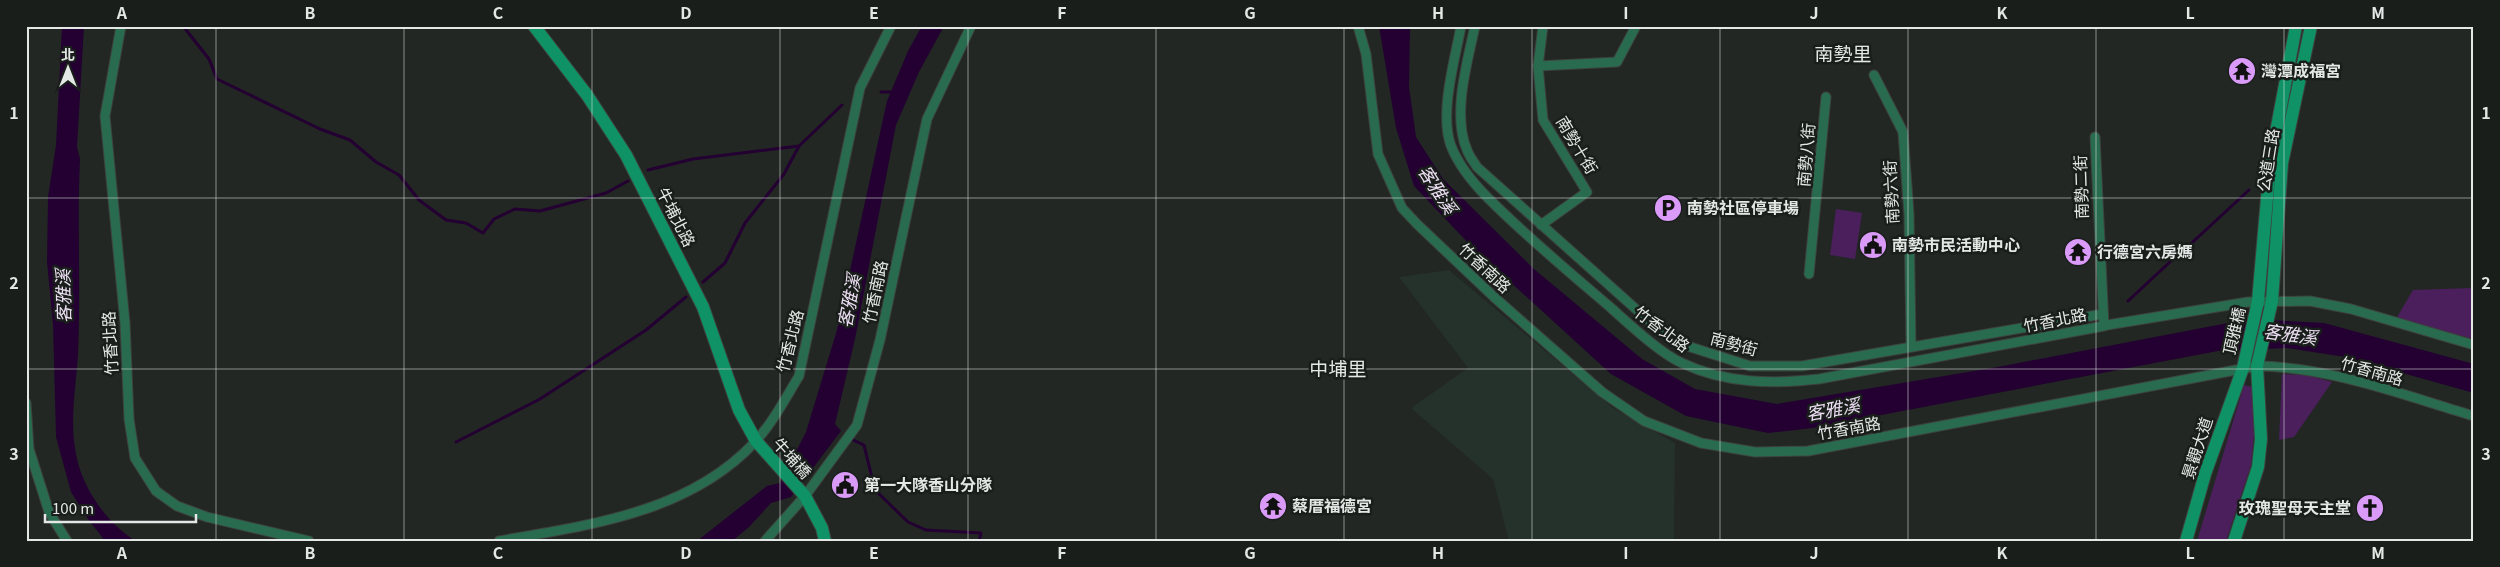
<svg xmlns="http://www.w3.org/2000/svg" width="2500" height="567" font-family="Georgia,'Noto Sans TC',serif">
  <style>
    .built { fill: #25312b }
    .green { fill: #4a1f5c }
    .water { fill: #230031 }
    .lines { fill: none; stroke-linecap: round; stroke-linejoin: round }
    .stream { stroke: #230031; stroke-width: 3 }
    .street-casing { stroke: #3d423f; stroke-width: 11 }
    .secondary-casing { stroke: #3d423f; stroke-width: 14 }
    .street { stroke: #296b4f; stroke-width: 9 }
    .secondary { stroke: #0f9265; stroke-width: 12 }
    .grid { fill: none; stroke: #e3e7e5; stroke-width: 1; stroke-opacity: 0.55 }
    .labels { text-anchor: middle; stroke-width: 5; stroke-linejoin: round; paint-order: stroke }
    .poi-label { font-size: 16px; font-weight: bold; fill: #e3e7e5; stroke: #191e1b; text-anchor: start }
    .street-label { font-size: 16px; fill: #e3e7e5; stroke: #191e1b }
    .water-label { font-size: 18px; font-style: italic; fill: #ebdef2; stroke: #191e1b }
    .quarter-label { font-size: 19px; fill: #e3e7e5; stroke: #191e1b }
    .neatline { fill: none; stroke: #e3e7e5; stroke-width: 2 }
    .grid-label { font-size: 16px; text-anchor: middle; font-weight: bold; fill: #e3e7e5 }
  </style>
  <rect width="100%" height="100%" fill="#222724"/>
  <!-- built -->
  <polygon class="built" points="1449,270 1613,408 1675,443 1674,541 1509,541 1493,479 1411,408 1468,368 1399,277"/>
  <!-- green -->
  <g class="green">
    <polygon points="1836,209 1862,213 1855,259 1830,255"/>
    <polygon points="2472,288 2474,339 2396,319 2413,290"/>
    <polygon points="2282,374 2306,375 2332,382 2294,437 2279,440"/>
    <polygon points="2244,385 2253,387 2254,435 2251,465 2226,541 2197,541"/>
  </g>
  <!-- water -->
  <g class="water">
    <path d="M62,26h22l-7,121 3,12c-3,64 1,129 -2,194 -2,37 -10,73 0,110 8,30 31,62 58,78h-31l-17,-22 -17,-27 -15,-55 -3,-113 -6,-62 1,-65 8,-52z"/>
    <polygon points="922,26 944,26 919,72 896,125 855,339 835,424 841,431 791,497 771,503 749,527 732,541 697,541 767,486 780,483 806,432 837,330 887,101 908,51"/>
    <polygon points="1379,26 1410,26 1409,87 1416,137 1443,179 1534,269 1642,359 1695,389 1777,404 1998,367 2249,319 2324,323 2474,364 2474,393 2345,357 2287,348 2218,351 1813,428 1768,433 1686,416 1611,374 1473,248 1414,186 1396,128"/>
  </g>
  <g class="lines">
    <!-- stream -->
    <g class="stream">
      <polyline points="183,26 209,59 217,79 320,129 350,140 376,162 399,175 419,200 446,220 466,223 483,233 494,219 515,209 540,211 606,193 628,181"/>
      <polyline points="881,92 894,92"/>
      <polyline points="648,170 693,159 799,146 842,105"/>
      <polyline points="2183,251 2249,190"/>
      <polyline points="703,282 725,263 745,223 784,174 799,146"/>
      <polyline points="2128,301 2172,260"/>
      <polyline points="853,440 864,445 875,490 908,522 926,530 981,533 979,541"/>
      <polyline points="456,442 540,399 646,330 686,297"/>
    </g>
    <defs>
      <g id="street">
        <polyline points="121,26 105,116 125,323 129,419 135,458 156,491 177,506 207,517 309,541"/>
        <path d="M1358,26l8,28 12,100 24,54 15,16 77,73 108,95 42,29 57,22 54,9 53,-1 449,-85c74,1 146,29 217,50"/>
        <path d="M1461,26c-6,34 -22,87 -10,120 8,20 23,38 37,52 39,39 81,74 122,109 18,16 51,47 72,56 44,21 91,21 137,16l285,-53 -9,-189"/>
        <path d="M1475,26c-8,37 -23,89 -8,124 2,6 7,12 10,17l170,152 34,25 69,22h52l301,-52"/>
        <polyline points="1538,66 1617,62 1636,26"/>
        <polyline points="1874,75 1903,132 1909,214 1911,345"/>
        <polyline points="1541,225 1587,192 1543,120 1538,66 1543,26"/>
        <polyline points="1809,274 1826,97"/>
        <polyline points="2101,326 2248,302 2310,301 2351,309 2474,345"/>
        <polyline points="26,403 29,449 49,512 67,541"/>
        <path d="M499,541c90,-16 189,-28 255,-98 18,-19 31,-44 45,-67l61,-288 31,-62"/>
        <polyline points="765,541 805,496 857,425 880,340 927,119 971,26"/>
      </g>
      <g id="secondary">
        <polyline points="534,26 587,95 626,155 703,307 739,410 756,441 805,496 822,528 825,541"/>
        <polyline points="2186,541 2205,474 2243,368 2258,301 2270,164 2296,26"/>
        <polyline points="2234,541 2258,467 2261,439 2257,366 2272,301 2282,163 2311,26"/>
      </g>
    </defs>
    <!-- street casing -->
    <use href="#street" class="street-casing"/>
    <!-- secondary casing -->
    <use href="#secondary" class="secondary-casing"/>
    <!-- street -->
    <use href="#street" class="street"/>
    <!-- secondary -->
    <use href="#secondary" class="secondary"/>
  </g>
  <!-- grid -->
  <path class="grid" d="M216,26v515M404,26v515M592,26v515M780,26v515M968,26v515M1156,26v515M1344,26v515M1532,26v515M1720,26v515M1908,26v515M2096,26v515M2284,26v515M26,198h2448M26,369h2448"/>
  <!-- icons -->
  <defs>
    <symbol id="temple-disc" viewBox="-11 -11 22 22"><circle r="9.5" fill="#da9af7" stroke="#191e1b"/><path d="M0-6L5-2H3V0L6.5 2.5H4V6H1.5V3h-3V6H-4V2.5H-6.5L-3 0V-2H-5Z" fill="#111"/></symbol>
    <symbol id="parking-disc" viewBox="-11 -11 22 22"><circle r="9.5" fill="#da9af7" stroke="#191e1b"/><path d="M-3.5-5.5H1a3.5 3.5 0 0 1 0 7H-1V5.5H-3.5ZM-1-3.4V-.6H.8a1.4 1.4 0 0 0 0-2.8Z" fill="#111"/></symbol>
    <symbol id="civic-disc" viewBox="-11 -11 22 22"><circle r="9.5" fill="#da9af7" stroke="#191e1b"/><path d="M-.6-6.5H3V-4.5H.6V-3L4-1V1h2V6H-6V1h2V-1L-.6-3ZM-1.2 2.5V6h2.4V2.5Z" fill="#111"/></symbol>
    <symbol id="church-disc" viewBox="-11 -11 22 22"><circle r="9.5" fill="#da9af7" stroke="#191e1b"/><path d="M-1.2-6h2.4v3.5h3.3v2.4h-3.3V6h-2.4V-.1h-3.3v-2.4h3.3Z" fill="#111"/></symbol>
  </defs>
  <g fill-rule="evenodd">
    <use href="#temple-disc" x="2226" y="55" width="32" height="32"/>
    <use href="#parking-disc" x="1652" y="192" width="32" height="32"/>
    <use href="#civic-disc" x="1857" y="229" width="32" height="32"/>
    <use href="#temple-disc" x="2062" y="236" width="32" height="32"/>
    <use href="#civic-disc" x="829" y="469" width="32" height="32"/>
    <use href="#temple-disc" x="1257" y="490" width="32" height="32"/>
    <use href="#church-disc" x="2354" y="492" width="32" height="32"/>
  </g>
  <g class="labels">
    <!-- poi labels -->
    <g class="poi-label">
      <text x="2261" y="77">灣潭成福宮</text>
      <text x="1687" y="214">南勢社區停車場</text>
      <text x="1892" y="251">南勢市民活動中心</text>
      <text x="2097" y="258">行德宮六房媽</text>
      <text x="864" y="491">第一大隊香山分隊</text>
      <text x="1292" y="512">蔡厝福德宮</text>
      <text x="2351" y="514" text-anchor="end">玫瑰聖母天主堂</text>
    </g>
    <!-- street labels -->
    <g class="street-label">
      <text transform="translate(1577 145) rotate(59)" y="6">南勢十街</text>
      <text transform="translate(1806 155) rotate(-85)" y="6">南勢八街</text>
      <text transform="translate(2268 160) rotate(-81)" y="6">公道三路</text>
      <text transform="translate(2081 187) rotate(-92)" y="6">南勢二街</text>
      <text transform="translate(1891 192) rotate(-93)" y="6">南勢六街</text>
      <text transform="translate(676 217) rotate(63)" y="6">牛埔北路</text>
      <text transform="translate(1485 268) rotate(43)" y="6">竹香南路</text>
      <text transform="translate(875 292) rotate(-78)" y="6">竹香南路</text>
      <text transform="translate(2055 320) rotate(-11)" y="6">竹香北路</text>
      <text transform="translate(1662 329) rotate(37)" y="6">竹香北路</text>
      <text transform="translate(2234 331) rotate(-77)" y="6">頂雅橋</text>
      <text transform="translate(790 341) rotate(-76)" y="6">竹香北路</text>
      <text transform="translate(110 343) rotate(-93)" y="6">竹香北路</text>
      <text transform="translate(1734 344) rotate(15)" y="6">南勢街</text>
      <text transform="translate(2372 371) rotate(16)" y="6">竹香南路</text>
      <text transform="translate(1849 428) rotate(-10)" y="6">竹香南路</text>
      <text transform="translate(2197 448) rotate(-72)" y="6">景觀大道</text>
      <text transform="translate(792 458) rotate(48)" y="6">牛埔橋</text>
    </g>
    <!-- water labels -->
    <g class="water-label">
      <text transform="translate(1437 190) rotate(57)" y="6">客雅溪</text>
      <text transform="translate(64 296) rotate(-91)" y="6">客雅溪</text>
      <text transform="translate(850 301) rotate(-79)" y="6">客雅溪</text>
      <text transform="translate(2290 335) rotate(8)" y="6">客雅溪</text>
      <text transform="translate(1833 410) rotate(-10)" y="6">客雅溪</text>
    </g>
    <!-- quarter labels -->
    <g class="quarter-label">
      <text x="1843" y="61">南勢里</text>
      <text x="1338" y="376">中埔里</text>
    </g>
  </g>
  <!-- border -->
  <rect width="2500" height="567" fill="none" stroke="#191e1b" stroke-width="55"/>
  <!-- north arrow -->
  <g transform="translate(68 68)" stroke="#191e1b" stroke-width="4" paint-order="stroke">
  <path d="M0-4L9 19L0 12L-9 19Z" fill="#e3e7e5"/>
  <text y="-8" font-size="14" font-weight="bold" text-anchor="middle" fill="#e3e7e5">北</text>
  </g>
  <!-- scale -->
  <path d="M45 514v8h151v-8" fill="none" stroke="#e3e7e5" stroke-width="2.5"/>
  <text x="52" y="514" font-size="15" fill="#e3e7e5" stroke="#191e1b" stroke-width="4" paint-order="stroke">100 m</text>
  <rect x="28" y="28" width="2444" height="512" class="neatline"/>
  <g class="grid-label">
    <text x="122" y="19">A</text>
    <text x="310" y="19">B</text>
    <text x="498" y="19">C</text>
    <text x="686" y="19">D</text>
    <text x="874" y="19">E</text>
    <text x="1062" y="19">F</text>
    <text x="1250" y="19">G</text>
    <text x="1438" y="19">H</text>
    <text x="1626" y="19">I</text>
    <text x="1814" y="19">J</text>
    <text x="2002" y="19">K</text>
    <text x="2190" y="19">L</text>
    <text x="2378" y="19">M</text>
    <text x="14" y="119">1</text>
    <text x="2486" y="119">1</text>
    <text x="14" y="289">2</text>
    <text x="2486" y="289">2</text>
    <text x="14" y="460">3</text>
    <text x="2486" y="460">3</text>
    <text x="122" y="559">A</text>
    <text x="310" y="559">B</text>
    <text x="498" y="559">C</text>
    <text x="686" y="559">D</text>
    <text x="874" y="559">E</text>
    <text x="1062" y="559">F</text>
    <text x="1250" y="559">G</text>
    <text x="1438" y="559">H</text>
    <text x="1626" y="559">I</text>
    <text x="1814" y="559">J</text>
    <text x="2002" y="559">K</text>
    <text x="2190" y="559">L</text>
    <text x="2378" y="559">M</text>
  </g>
</svg>
